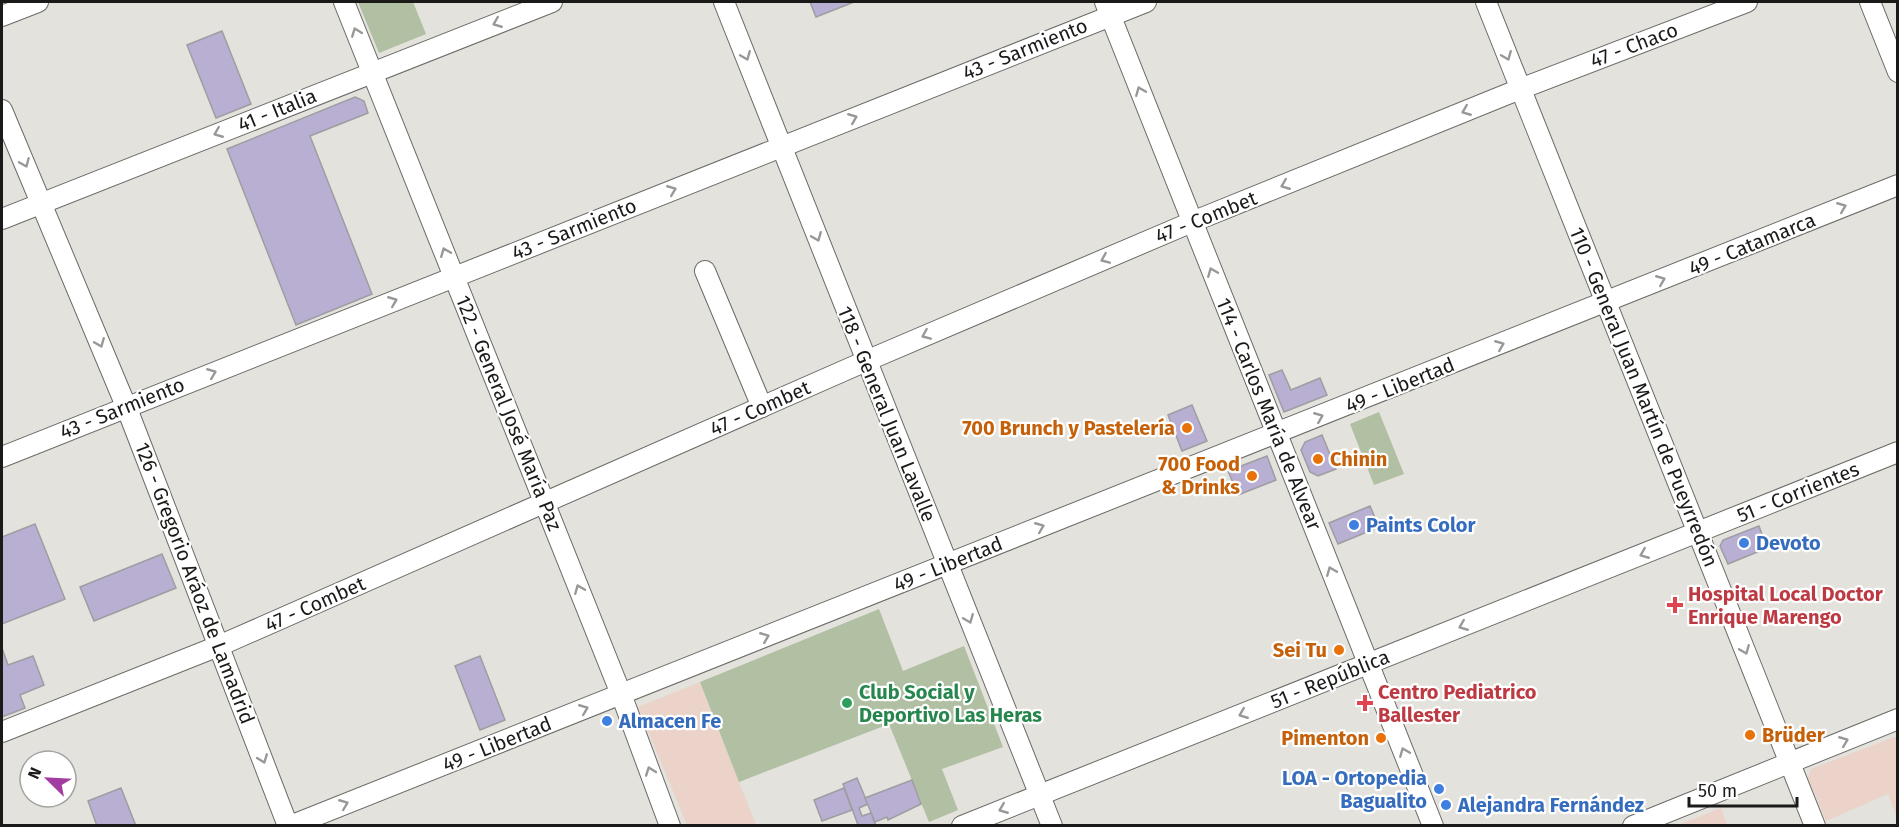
<svg xmlns="http://www.w3.org/2000/svg" width="1899" height="827" font-family="'Fira Sans',sans-serif">
  <style>
    .education { fill: #ebd3c9 }
    .green { fill: #b1bfa3 }
    .building { fill: #b9afd2; stroke: #9e9da2; stroke-width: 1.5 }
    .lines { fill: none; stroke-linecap: round; stroke-linejoin: round }
    .minor-casing { stroke: #6b6a66; stroke-width: 22 }
    .minor { stroke: #fff; stroke-width: 20 }
    .oneway { stroke: #989897 }
    .food-dot { fill: #e8710a; stroke: #fff; stroke-width: 2 }
    .shop-dot { fill: #3f7fe0; stroke: #fff; stroke-width: 2 }
    .health-dot { fill: #e0444e; stroke: #fff; stroke-width: 2 }
    .leisure-dot { fill: #2e9e5b; stroke: #fff; stroke-width: 2 }
    .labels { text-anchor: middle; stroke-width: 4.5; stroke-linejoin: round; paint-order: stroke }
    .street-label { font-size: 20px; fill: #1a1a18; stroke: #fff }
    .food-label { font-size: 20px; font-weight: bold; fill: #c56008; stroke: #fff; text-anchor: end }
    .shop-label { font-size: 20px; font-weight: bold; fill: #366cbe; stroke: #fff; text-anchor: start }
    .health-label { font-size: 20px; font-weight: bold; fill: #be3a42; stroke: #fff; text-anchor: start }
    .leisure-label { font-size: 20px; font-weight: bold; fill: #27864d; stroke: #fff; text-anchor: start }
  </style>
  <rect width="100%" height="100%" fill="#e3e2dd"/>
  <!-- education -->
  <g class="education">
    <polygon points="700,682 739,782 756,825 687,825 638,707"/>
    <polygon points="1897,736 1897,818 1888,794 1826,821 1808,778 1811,769"/>
    <polygon points="1721,808 1727,825 1678,825"/>
  </g>
  <!-- green -->
  <g class="green">
    <polygon points="358,2 413,2 426,34 379,53"/>
    <polygon points="1379,412 1404,474 1374,485 1350,424"/>
    <polygon points="879,609 903,671 964,646 1003,747 942,769 958,810 929,822 889,724 739,782 700,682"/>
  </g>
  <!-- building -->
  <g class="building">
    <polygon points="810,2 854,2 816,17"/>
    <polygon points="222,31 251,104 216,118 187,45"/>
    <polygon points="355,97 364,101 368,113 310,136 372,294 296,325 227,149"/>
    <polygon points="1282,370 1291,390 1320,378 1327,395 1284,412 1269,375"/>
    <polygon points="1192,405 1207,441 1182,451 1168,415"/>
    <polygon points="1322,435 1336,469 1318,476 1310,472 1301,450 1305,442"/>
    <polygon points="1267,456 1276,480 1238,495 1228,471"/>
    <polygon points="1370,506 1379,527 1338,544 1329,523"/>
    <polygon points="35,524 65,599 2,624 2,537"/>
    <polygon points="1759,526 1767,548 1728,564 1720,546 1723,540"/>
    <polygon points="162,554 176,588 94,621 80,587"/>
    <polygon points="2,648 8,665 33,656 44,685 20,695 25,708 2,717"/>
    <polygon points="480,656 505,720 480,730 455,666"/>
    <polygon points="857,778 868,804 859,808 862,816 871,813 876,826 858,825 843,784"/>
    <polygon points="912,780 921,804 888,820 887,817 875,822 865,798"/>
    <polygon points="121,788 136,826 97,826 88,801"/>
    <polygon points="844,788 852,810 822,821 814,800"/>
  </g>
  <g class="lines">
    <defs>
      <g id="minor">
        <polyline points="344,2 621,694 670,826"/>
        <polyline points="724,2 1052,826"/>
        <polyline points="1105,2 1433,826"/>
        <polyline points="1486,2 1815,826"/>
        <polyline points="1870,2 1898,72"/>
        <polyline points="2,16 38,2"/>
        <polyline points="2,110 126,406 288,826"/>
        <polyline points="2,219 552,2"/>
        <polyline points="705,271 762,407"/>
        <polyline points="2,457 1146,2"/>
        <polyline points="2,732 221,645 866,361 1192,222 1520,89 1747,2"/>
        <polyline points="290,826 1898,185"/>
        <polyline points="962,826 1898,452"/>
        <polyline points="1633,826 1898,719"/>
      </g>
    </defs>
    <!-- minor casing -->
    <use href="#minor" class="minor-casing"/>
    <!-- minor -->
    <use href="#minor" class="minor"/>
  </g>
  <!-- one-way arrows -->
  <defs><path id="oneway-chevron" d="M-2-3.5L2.5 0L-2 3.5" fill="none" stroke-width="1.6" stroke-linecap="round" stroke-linejoin="round" transform="scale(1.5)"/></defs>
  <g class="oneway">
    <use href="#oneway-chevron" transform="translate(497 23) rotate(158)"/>
    <use href="#oneway-chevron" transform="translate(356 32) rotate(-111)"/>
    <use href="#oneway-chevron" transform="translate(746 56) rotate(68)"/>
    <use href="#oneway-chevron" transform="translate(1507 56) rotate(68)"/>
    <use href="#oneway-chevron" transform="translate(1140 91) rotate(-112)"/>
    <use href="#oneway-chevron" transform="translate(1466 111) rotate(158)"/>
    <use href="#oneway-chevron" transform="translate(853 118) rotate(-22)"/>
    <use href="#oneway-chevron" transform="translate(218 133) rotate(158)"/>
    <use href="#oneway-chevron" transform="translate(25 163) rotate(67)"/>
    <use href="#oneway-chevron" transform="translate(1285 185) rotate(158)"/>
    <use href="#oneway-chevron" transform="translate(672 190) rotate(-22)"/>
    <use href="#oneway-chevron" transform="translate(1842 207) rotate(-22)"/>
    <use href="#oneway-chevron" transform="translate(817 237) rotate(68)"/>
    <use href="#oneway-chevron" transform="translate(445 252) rotate(-112)"/>
    <use href="#oneway-chevron" transform="translate(1105 259) rotate(157)"/>
    <use href="#oneway-chevron" transform="translate(1212 272) rotate(-112)"/>
    <use href="#oneway-chevron" transform="translate(1661 280) rotate(-22)"/>
    <use href="#oneway-chevron" transform="translate(393 301) rotate(-22)"/>
    <use href="#oneway-chevron" transform="translate(926 335) rotate(157)"/>
    <use href="#oneway-chevron" transform="translate(100 343) rotate(68)"/>
    <use href="#oneway-chevron" transform="translate(1500 345) rotate(-22)"/>
    <use href="#oneway-chevron" transform="translate(212 373) rotate(-22)"/>
    <use href="#oneway-chevron" transform="translate(1319 417) rotate(-22)"/>
    <use href="#oneway-chevron" transform="translate(1040 527) rotate(-22)"/>
    <use href="#oneway-chevron" transform="translate(1644 554) rotate(158)"/>
    <use href="#oneway-chevron" transform="translate(1331 571) rotate(-112)"/>
    <use href="#oneway-chevron" transform="translate(579 589) rotate(-112)"/>
    <use href="#oneway-chevron" transform="translate(969 619) rotate(68)"/>
    <use href="#oneway-chevron" transform="translate(1463 626) rotate(158)"/>
    <use href="#oneway-chevron" transform="translate(765 637) rotate(-22)"/>
    <use href="#oneway-chevron" transform="translate(1745 650) rotate(68)"/>
    <use href="#oneway-chevron" transform="translate(584 709) rotate(-22)"/>
    <use href="#oneway-chevron" transform="translate(1243 714) rotate(158)"/>
    <use href="#oneway-chevron" transform="translate(1844 741) rotate(-22)"/>
    <use href="#oneway-chevron" transform="translate(1404 752) rotate(-112)"/>
    <use href="#oneway-chevron" transform="translate(263 759) rotate(69)"/>
    <use href="#oneway-chevron" transform="translate(650 771) rotate(-110)"/>
    <use href="#oneway-chevron" transform="translate(344 804) rotate(-22)"/>
    <use href="#oneway-chevron" transform="translate(1003 809) rotate(158)"/>
  </g>
  <!-- markers -->
  <g class="food-dot">
    <circle cx="1187" cy="428" r="6"/>
    <circle cx="1318" cy="459" r="6"/>
    <circle cx="1252" cy="476" r="6"/>
    <circle cx="1339" cy="650" r="6"/>
    <circle cx="1750" cy="735" r="6"/>
    <circle cx="1381" cy="738" r="6"/>
  </g>
  <g class="shop-dot">
    <circle cx="1354" cy="525" r="6"/>
    <circle cx="1744" cy="543" r="6"/>
    <circle cx="607" cy="721" r="6"/>
    <circle cx="1439" cy="789" r="6"/>
    <circle cx="1446" cy="805" r="6"/>
  </g>
  <g class="health-dot">
    <path d="M1672 596h6v6h6v6h-6v6h-6v-6h-6v-6h6z"/>
    <path d="M1362 694h6v6h6v6h-6v6h-6v-6h-6v-6h6z"/>
  </g>
  <circle class="leisure-dot" cx="847" cy="703" r="6"/>
  <g class="labels">
    <!-- street labels -->
    <g class="street-label">
      <text transform="translate(1634 45) rotate(-21)" y="7">47 - Chaco</text>
      <text transform="translate(1025 49) rotate(-22)" y="7">43 - Sarmiento</text>
      <text transform="translate(277 110) rotate(-22)" y="7">41 - Italia</text>
      <text transform="translate(1206 217) rotate(-22)" y="7">47 - Combet</text>
      <text transform="translate(574 229) rotate(-22)" y="7">43 - Sarmiento</text>
      <text transform="translate(1752 244) rotate(-22)" y="7">49 - Catamarca</text>
      <text transform="translate(1400 385) rotate(-22)" y="7">49 - Libertad</text>
      <text transform="translate(1644 397) rotate(68)" y="7">110 - General Juan Martín de Pueyrredón</text>
      <text transform="translate(122 408) rotate(-22)" y="7">43 - Sarmiento</text>
      <text transform="translate(760 408) rotate(-24)" y="7">47 - Combet</text>
      <text transform="translate(509 413) rotate(68)" y="7">122 - General José María Paz</text>
      <text transform="translate(887 414) rotate(68)" y="7">118 - General Juan Lavalle</text>
      <text transform="translate(1269 414) rotate(68)" y="7">114 - Carlos María de Alvear</text>
      <text transform="translate(1798 492) rotate(-22)" y="7">51 - Corrientes</text>
      <text transform="translate(948 564) rotate(-22)" y="7">49 - Libertad</text>
      <text transform="translate(195 583) rotate(69)" y="7">126 - Gregorio Aráoz de Lamadrid</text>
      <text transform="translate(315 604) rotate(-24)" y="7">47 - Combet</text>
      <text transform="translate(1330 679) rotate(-22)" y="7">51 - República</text>
      <text transform="translate(497 744) rotate(-22)" y="7">49 - Libertad</text>
    </g>
    <!-- food labels -->
    <g class="food-label">
      <text x="1175" y="435">700 Brunch y Pastelería</text>
      <text x="1330" y="466" text-anchor="start">Chinin</text>
      <text x="1240" y="471">700 Food<tspan x="1240" dy="23">&amp; Drinks</tspan></text>
      <text x="1327" y="657">Sei Tu</text>
      <text x="1762" y="742" text-anchor="start">Brüder</text>
      <text x="1369" y="745">Pimenton</text>
    </g>
    <!-- shop labels -->
    <g class="shop-label">
      <text x="1366" y="532">Paints Color</text>
      <text x="1756" y="550">Devoto</text>
      <text x="619" y="728">Almacen Fe</text>
      <text x="1427" y="785" text-anchor="end">LOA - Ortopedia<tspan x="1427" dy="23">Bagualito</tspan></text>
      <text x="1458" y="812">Alejandra Fernández</text>
    </g>
    <!-- health labels -->
    <g class="health-label">
      <text x="1688" y="601">Hospital Local Doctor<tspan x="1688" dy="23">Enrique Marengo</tspan></text>
      <text x="1378" y="699">Centro Pediatrico<tspan x="1378" dy="23">Ballester</tspan></text>
    </g>
    <!-- leisure labels -->
    <g class="leisure-label">
      <text x="859" y="699">Club Social y<tspan x="859" dy="23">Deportivo Las Heras</tspan></text>
    </g>
  </g>
  <!-- border -->
  <rect width="1899" height="827" fill="none" stroke="#1a1a18" stroke-width="6"/>
  <!-- north arrow -->
  <g transform="translate(48 779) rotate(294)"><circle r="28" fill="#ffffff" stroke="#a3a3a3" stroke-width="1.5"/>
  <path d="M0-4.5L10 22L0 15L-10 22Z" fill="#a23ca1"/>
  <text y="-9" font-size="16" font-weight="bold" text-anchor="middle" fill="#1a1a18">N</text>
  </g>
  <!-- scale -->
  <path d="M1689 797v9h108v-9" fill="none" stroke="#1a1a18" stroke-width="3"/>
  <text x="1698" y="797" font-size="18" fill="#1a1a18" stroke="#ffffff" stroke-width="4.5" paint-order="stroke">50 m</text>
</svg>
